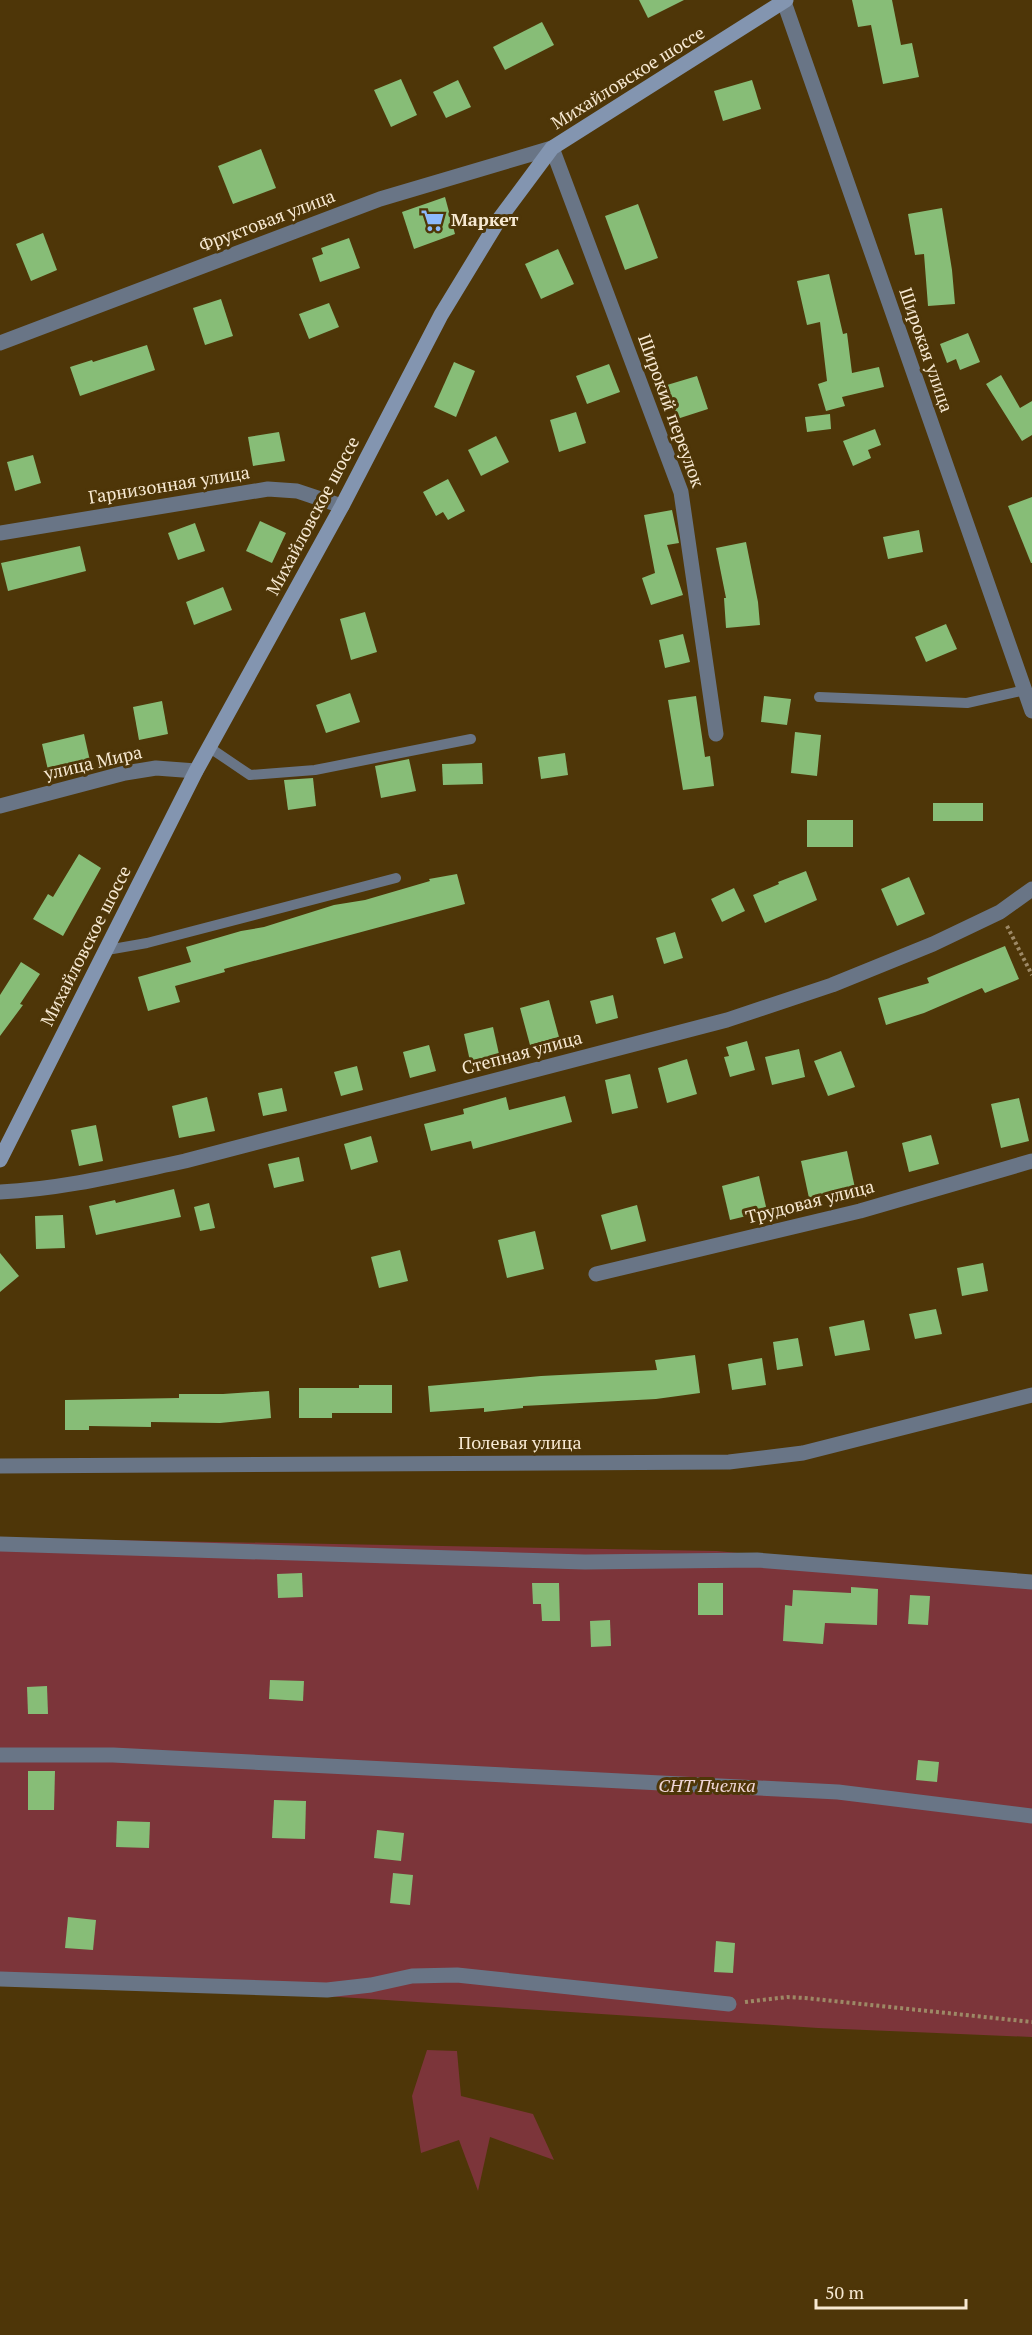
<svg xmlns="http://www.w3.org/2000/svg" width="1032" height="2335" font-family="'PT Serif',serif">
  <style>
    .green { fill: #7c353a }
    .building { fill: #87bd77 }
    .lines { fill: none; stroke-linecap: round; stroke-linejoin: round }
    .path { stroke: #9d8966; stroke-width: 4; stroke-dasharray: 3 3; stroke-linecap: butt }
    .service { stroke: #697586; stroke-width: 10 }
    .minor { stroke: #697586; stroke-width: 15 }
    .secondary { stroke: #8395b0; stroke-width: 15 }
    .labels { text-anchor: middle; stroke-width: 6; stroke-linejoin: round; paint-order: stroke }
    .street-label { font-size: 18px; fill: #f7e9d2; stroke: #4e3608 }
    .poi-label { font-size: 18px; font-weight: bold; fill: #f7e9d2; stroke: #4e3608; text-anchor: start }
    .park-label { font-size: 18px; font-style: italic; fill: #efd5d5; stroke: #4e3608 }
  </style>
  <rect width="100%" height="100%" fill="#4e3608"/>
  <!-- green -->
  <g class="green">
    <polygon points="0,1538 717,1551 1032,1581 1032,2037 818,2028 0,1975"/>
    <polygon points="427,2050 457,2051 461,2096 533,2114 554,2160 490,2137 478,2191 459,2140 421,2153 412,2096"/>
  </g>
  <!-- building -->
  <g class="building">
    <polygon points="639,0 684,0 648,18"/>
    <polygon points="852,0 892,0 901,45 912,43 919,77 883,84 871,25 858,27"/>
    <polygon points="542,22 554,45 505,70 493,47"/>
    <polygon points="401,79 417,115 391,127 374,90"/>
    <polygon points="458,80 471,107 446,118 433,92"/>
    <polygon points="752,80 761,109 723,121 714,91"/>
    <polygon points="261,149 276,188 233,204 218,166"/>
    <polygon points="445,197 455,234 414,249 402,212"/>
    <polygon points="638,204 658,258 625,270 605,216"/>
    <polygon points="942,208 952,270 955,304 928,306 924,254 915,255 908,214"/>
    <polygon points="43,233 57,270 31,281 16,244"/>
    <polygon points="349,238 360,268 320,282 312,258 323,254 321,248"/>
    <polygon points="558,249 574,284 541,299 525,264"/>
    <polygon points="829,274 843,334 847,333 852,373 879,367 884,387 842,397 845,406 826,411 818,384 827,381 820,322 807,325 797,281"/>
    <polygon points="221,299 233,336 205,345 193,308"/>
    <polygon points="329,303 339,327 309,339 299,314"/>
    <polygon points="968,333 980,362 960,370 956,359 947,363 940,344"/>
    <polygon points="147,345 155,370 80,396 70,367 92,360 93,362"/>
    <polygon points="454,362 475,371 456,417 434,407"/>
    <polygon points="609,364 620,392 587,404 576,376"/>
    <polygon points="1001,375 1020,408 1032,401 1032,435 1022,441 986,384"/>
    <polygon points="697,376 708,409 677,419 667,385"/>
    <polygon points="576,412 586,443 559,452 550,420"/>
    <polygon points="830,414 831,429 807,432 805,417"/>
    <polygon points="875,429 881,445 868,450 871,458 853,466 843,441"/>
    <polygon points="279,432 285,461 253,466 248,437"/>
    <polygon points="496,436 509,462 481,476 468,450"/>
    <polygon points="33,455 41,483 15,491 7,462"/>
    <polygon points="448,479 465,511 448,520 443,512 436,516 423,492"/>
    <polygon points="1032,497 1032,563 1031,563 1008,506"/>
    <polygon points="672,510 679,543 667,545 683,595 651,605 642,578 655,573 644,515"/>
    <polygon points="260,521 286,533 272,563 246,551"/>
    <polygon points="195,523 205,551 178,560 168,533"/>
    <polygon points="919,530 923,552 888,559 883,537"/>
    <polygon points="746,542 758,602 760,625 726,628 724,598 726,598 716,548"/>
    <polygon points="80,546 86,571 8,591 1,563"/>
    <polygon points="223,587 232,610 194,625 186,602"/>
    <polygon points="365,612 377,652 351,660 340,619"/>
    <polygon points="946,624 957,649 926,662 915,637"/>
    <polygon points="683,634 690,662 665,668 659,640"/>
    <polygon points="350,693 360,722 326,733 316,705"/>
    <polygon points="696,696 705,757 710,756 714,786 683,790 668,700"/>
    <polygon points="764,696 791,699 787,725 761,722"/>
    <polygon points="162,701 168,734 139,740 133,707"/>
    <polygon points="795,732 821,735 817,776 791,773"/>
    <polygon points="84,734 90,761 48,770 42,744"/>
    <polygon points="565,753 568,775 541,779 538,757"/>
    <polygon points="409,759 416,791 381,798 375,766"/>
    <polygon points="482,763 483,784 443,785 442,764"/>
    <polygon points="313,778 316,806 288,810 284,780"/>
    <rect x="933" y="803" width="50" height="18"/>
    <rect x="807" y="820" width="46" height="27"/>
    <polygon points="79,854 101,868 63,936 33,919 48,894 53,897"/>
    <polygon points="806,871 817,900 765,923 753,895 779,884 778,882"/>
    <polygon points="457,874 465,904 224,969 225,972 175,986 180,1002 148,1011 138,977 191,962 186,947 241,931 264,927 334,905 365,900 430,881 429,879"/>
    <polygon points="909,877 925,914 897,926 881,889"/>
    <polygon points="734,888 745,911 722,922 711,899"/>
    <polygon points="675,932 683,958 664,964 656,938"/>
    <polygon points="1005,946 1019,979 985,993 982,988 924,1013 886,1025 878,998 929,983 927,978"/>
    <polygon points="21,962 40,974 20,1004 23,1005 0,1036 0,995"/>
    <polygon points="613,995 618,1018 596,1024 590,1001"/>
    <polygon points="549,1000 559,1037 530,1045 520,1008"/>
    <polygon points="493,1027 499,1054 470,1061 464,1034"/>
    <polygon points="747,1041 755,1070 730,1077 724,1057 729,1056 726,1047"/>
    <polygon points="429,1045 436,1071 410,1078 403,1052"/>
    <polygon points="799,1049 805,1077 772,1085 765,1057"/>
    <polygon points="841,1051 855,1087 828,1096 814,1061"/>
    <polygon points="687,1059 697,1094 667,1103 658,1068"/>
    <polygon points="357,1066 363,1090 341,1096 334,1072"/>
    <polygon points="630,1074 638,1108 612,1114 605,1080"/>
    <polygon points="282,1088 287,1111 263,1116 258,1093"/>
    <polygon points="565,1096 572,1122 473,1149 471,1141 431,1151 424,1124 464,1114 463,1109 506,1097 509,1110"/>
    <polygon points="207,1097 215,1131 179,1138 172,1106"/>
    <polygon points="1019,1098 1029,1141 1001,1148 991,1104"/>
    <polygon points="96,1125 103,1161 79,1166 71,1130"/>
    <polygon points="931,1135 939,1164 909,1172 902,1143"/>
    <polygon points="371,1136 378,1162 351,1170 344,1144"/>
    <polygon points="847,1151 855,1188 809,1198 801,1161"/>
    <polygon points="299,1157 304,1181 274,1188 268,1164"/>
    <polygon points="759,1176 767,1211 730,1220 722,1186"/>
    <polygon points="174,1189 181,1217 96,1235 89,1206 115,1200 116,1203"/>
    <polygon points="209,1203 215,1228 200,1231 194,1207"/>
    <polygon points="637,1205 646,1241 611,1250 601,1215"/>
    <polygon points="63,1215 65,1248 36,1249 35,1216"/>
    <polygon points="535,1231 544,1269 507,1278 498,1240"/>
    <polygon points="400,1250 408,1281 379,1288 371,1257"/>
    <polygon points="0,1253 19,1276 0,1292"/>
    <polygon points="983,1263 988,1291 962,1296 957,1268"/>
    <polygon points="936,1309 942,1334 915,1339 909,1314"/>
    <polygon points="864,1320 870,1350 835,1356 829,1327"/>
    <polygon points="798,1338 803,1366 777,1370 773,1342"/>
    <polygon points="695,1355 700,1393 656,1399 523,1406 523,1408 484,1412 484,1408 430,1412 428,1386 541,1376 657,1370 655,1360"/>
    <polygon points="762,1358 766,1385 732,1390 728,1364"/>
    <polygon points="359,1385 392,1385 392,1413 332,1413 332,1418 299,1418 299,1388 359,1388"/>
    <polygon points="269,1391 271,1418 220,1423 151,1422 151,1427 89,1426 89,1430 65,1430 65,1400 179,1398 179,1394 223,1394"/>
    <polygon points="302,1573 303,1597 278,1598 277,1574"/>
    <polygon points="532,1583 559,1583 560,1621 542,1621 541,1604 533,1604"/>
    <rect x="698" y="1583" width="25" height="32"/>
    <polygon points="851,1587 878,1589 877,1625 825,1623 823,1644 783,1641 785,1605 792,1606 793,1590 851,1593"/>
    <polygon points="910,1595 930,1596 928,1625 908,1624"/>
    <polygon points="610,1620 611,1646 591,1647 590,1621"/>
    <polygon points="270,1680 304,1681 303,1701 269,1699"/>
    <polygon points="47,1686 48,1714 28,1714 27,1687"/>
    <polygon points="918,1760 939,1762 937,1782 916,1780"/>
    <polygon points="28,1771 55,1771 54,1810 28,1810"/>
    <polygon points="274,1800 306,1801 305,1839 272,1838"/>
    <polygon points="117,1821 150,1822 149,1848 116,1847"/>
    <polygon points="377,1830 404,1833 401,1861 374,1858"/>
    <polygon points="393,1873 413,1875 410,1905 390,1903"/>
    <polygon points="68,1917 96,1920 93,1950 65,1948"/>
    <polygon points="716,1941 735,1943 733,1973 714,1972"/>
  </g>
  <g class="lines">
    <!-- path -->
    <g class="path">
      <polyline points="1007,926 1032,975"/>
      <polyline points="745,2002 787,1997 805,1998 1032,2022"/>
    </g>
    <!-- service -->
    <g class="service">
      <polyline points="819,697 967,703 1025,690"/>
      <polyline points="210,748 250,775 315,770 471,739"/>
      <polyline points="107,950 147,943 396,878"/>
    </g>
    <!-- minor -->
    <g class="minor">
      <polyline points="784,2 1032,711"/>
      <polyline points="0,343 380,199 552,148 681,492 716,734"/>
      <polyline points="0,533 268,489 297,491 342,506"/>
      <polyline points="0,806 125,773 156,768 196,771"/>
      <path d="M0,1192c63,-3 123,-18 185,-31l542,-141 105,-35 101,-41 67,-32 32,-23"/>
      <polyline points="596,1274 860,1211 1032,1161"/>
      <polyline points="0,1466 729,1462 803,1453 1032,1395"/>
      <polyline points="0,1544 585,1562 757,1560 1032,1582"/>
      <polyline points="0,1755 113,1755 838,1792 1032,1816"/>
      <polyline points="0,1979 327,1990 371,1985 412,1976 457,1975 729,2004"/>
    </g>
    <!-- secondary -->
    <polyline class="secondary" points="0,1160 196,771 342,506 441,315 500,218 552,148 786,0"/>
  </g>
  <!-- icons -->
  <defs>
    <symbol id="supermarket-bare" viewBox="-9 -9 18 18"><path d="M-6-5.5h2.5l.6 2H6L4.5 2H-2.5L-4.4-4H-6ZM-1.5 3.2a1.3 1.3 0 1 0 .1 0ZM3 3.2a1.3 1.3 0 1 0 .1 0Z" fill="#8db9fc" stroke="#4e3608" stroke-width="2.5" paint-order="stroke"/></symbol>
  </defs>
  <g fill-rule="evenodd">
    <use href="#supermarket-bare" x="416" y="204" width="33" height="33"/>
  </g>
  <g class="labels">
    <!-- street labels -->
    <g class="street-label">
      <text transform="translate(628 78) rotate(-32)" y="6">Михайловское шоссе</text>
      <text transform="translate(267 221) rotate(-21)" y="6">Фруктовая улица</text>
      <text transform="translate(926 350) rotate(71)" y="6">Широкая улица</text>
      <text transform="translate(671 411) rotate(70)" y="6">Широкий переулок</text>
      <text transform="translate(169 485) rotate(-9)" y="6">Гарнизонная улица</text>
      <text transform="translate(313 516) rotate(-62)" y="6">Михайловское шоссе</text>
      <text transform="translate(93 763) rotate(-13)" y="6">улица Мира</text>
      <text transform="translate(86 946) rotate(-63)" y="6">Михайловское шоссе</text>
      <text transform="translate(522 1053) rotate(-15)" y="6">Степная улица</text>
      <text transform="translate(810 1202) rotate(-14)" y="6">Трудовая улица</text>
      <text x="520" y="1449">Полевая улица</text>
    </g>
    <!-- poi labels -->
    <g class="poi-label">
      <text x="451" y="226">Маркет</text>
    </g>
    <!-- park labels -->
    <g class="park-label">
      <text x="707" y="1792">СНТ Пчелка</text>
    </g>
  </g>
  <!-- scale -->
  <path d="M816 2299v9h150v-9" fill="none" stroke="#f7e9d2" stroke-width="3"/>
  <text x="825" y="2299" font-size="18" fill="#f7e9d2" stroke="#4e3608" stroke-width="4.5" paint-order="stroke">50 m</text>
</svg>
